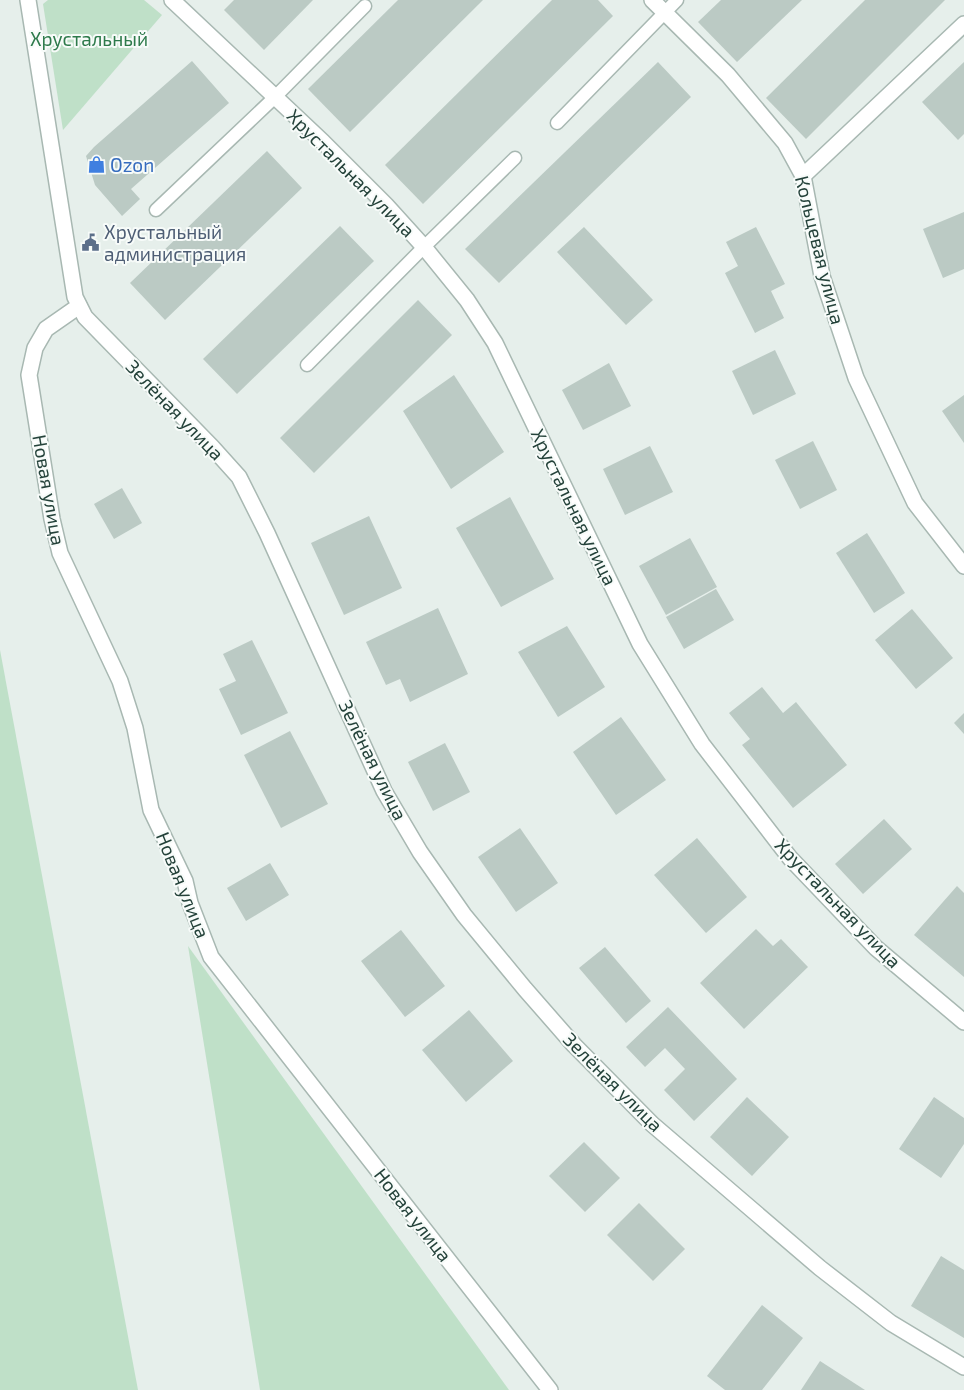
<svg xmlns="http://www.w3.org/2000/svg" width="964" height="1390" font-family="'Exo 2',sans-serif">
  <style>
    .green { fill: #bfe0c8 }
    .building { fill: #bbcac4 }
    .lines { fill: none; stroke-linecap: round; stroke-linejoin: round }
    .service-casing { stroke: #a8b8b2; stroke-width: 15 }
    .minor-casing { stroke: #a8b8b2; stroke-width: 18 }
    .service { stroke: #fff; stroke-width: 12 }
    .minor { stroke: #fff; stroke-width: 15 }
    .labels { text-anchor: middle; stroke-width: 4; stroke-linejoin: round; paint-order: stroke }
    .park-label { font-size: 19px; fill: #2d7a4b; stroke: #f7fbf9 }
    .shop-label { font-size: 19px; fill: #366cbe; stroke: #f7fbf9; text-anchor: start }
    .street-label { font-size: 19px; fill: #24423a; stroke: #f7fbf9 }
    .service-label { font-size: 19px; fill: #4e5e75; stroke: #f7fbf9; text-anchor: start }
  </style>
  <rect width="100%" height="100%" fill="#e6efeb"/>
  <!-- green -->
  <g class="green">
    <polygon points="48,0 144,0 162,15 63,130 43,4"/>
    <polygon points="0,650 138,1390 0,1390"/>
    <polygon points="188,946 509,1390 260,1390"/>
  </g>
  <!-- building -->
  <g class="building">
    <polygon points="234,0 313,0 264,50 224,10"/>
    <polygon points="398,0 483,0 350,132 308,89"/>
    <polygon points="552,0 598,0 613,16 423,204 385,165"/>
    <polygon points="721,0 802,0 737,62 698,22"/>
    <polygon points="865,0 945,0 806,139 766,98"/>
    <polygon points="192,61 229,103 131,189 140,199 122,216 95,185 86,156 94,147"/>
    <polygon points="658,62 691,97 499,283 465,249"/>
    <polygon points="964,62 964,134 958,140 922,102"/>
    <polygon points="267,151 302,188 165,320 130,283"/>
    <polygon points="964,212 964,269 943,278 923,229"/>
    <polygon points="340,226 374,261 237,394 203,359"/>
    <polygon points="584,227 653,300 626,325 557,252"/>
    <polygon points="756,227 785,284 771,291 784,318 755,333 725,273 738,266 726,242"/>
    <polygon points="418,300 452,335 314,473 280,438"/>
    <polygon points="775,350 796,394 753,415 732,371"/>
    <polygon points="609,363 631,406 583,430 562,390"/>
    <polygon points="454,375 504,452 451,489 403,411"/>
    <polygon points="964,395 964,443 942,411"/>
    <polygon points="813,441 837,490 800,509 775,460"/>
    <polygon points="650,446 673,492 625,515 603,469"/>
    <polygon points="122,488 142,523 114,539 94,504"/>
    <polygon points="510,497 554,579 501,607 456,528"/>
    <polygon points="369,516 402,588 344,615 311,543"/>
    <polygon points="867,533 905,593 874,613 836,553"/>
    <polygon points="690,538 717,587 666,615 639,566"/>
    <polygon points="716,589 734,620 684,649 666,617"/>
    <polygon points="438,608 468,674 410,702 400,679 386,685 366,642"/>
    <polygon points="912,609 953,658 916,689 875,640"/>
    <polygon points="567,626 605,687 558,717 518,652"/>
    <polygon points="252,640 288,713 241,735 219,689 236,681 223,654"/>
    <polygon points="762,687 783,713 796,702 847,765 793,808 742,745 750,739 729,713"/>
    <polygon points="964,713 964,734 954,723"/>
    <polygon points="621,717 666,780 616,815 573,752"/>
    <polygon points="290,731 328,804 281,828 244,755"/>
    <polygon points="445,743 470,792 433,811 408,762"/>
    <polygon points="884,819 912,849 863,894 835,864"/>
    <polygon points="520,828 558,883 516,912 478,857"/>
    <polygon points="697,838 747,897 706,933 654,875"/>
    <polygon points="270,863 289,895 246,921 227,888"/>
    <polygon points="957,886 964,893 964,977 914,935"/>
    <polygon points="756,929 773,946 781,939 808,967 744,1029 700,983"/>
    <polygon points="401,930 445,986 405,1017 361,961"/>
    <polygon points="605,947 651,1001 626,1023 579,968"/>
    <polygon points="668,1007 737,1079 694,1121 664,1090 685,1069 665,1048 645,1067 626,1047"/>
    <polygon points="469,1010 513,1061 466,1102 422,1050"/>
    <polygon points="747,1097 789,1137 752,1176 710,1137"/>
    <polygon points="934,1097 964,1118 964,1144 941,1178 899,1149"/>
    <polygon points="584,1142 620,1178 585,1212 549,1176"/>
    <polygon points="639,1203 685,1249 653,1281 607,1235"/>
    <polygon points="941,1256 964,1270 964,1338 911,1306"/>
    <polygon points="762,1305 803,1338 762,1390 725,1390 707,1376"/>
    <polygon points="820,1361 865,1390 801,1390"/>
  </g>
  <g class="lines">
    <defs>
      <g id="service">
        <polyline points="557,123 677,0"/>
        <polyline points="156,210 275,97 365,6"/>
        <polyline points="307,365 424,247 515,158"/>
      </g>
      <g id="minor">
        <polyline points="28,0 75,297 85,317 212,447 239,477 267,533 384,791 420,852 464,915 525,989 574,1045 652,1124 820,1268 891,1323 964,1367"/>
        <polyline points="172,0 323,142 386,205 424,247 467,300 495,343 640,644 702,744 790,858 876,948 964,1022"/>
        <polyline points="652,0 728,75 785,143 803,176 822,276 856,378 915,503 964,566"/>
        <polyline points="803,176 964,24"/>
        <polyline points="79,306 46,329 35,348 29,375 52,519 60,553 120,681 135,728 151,810 185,881 190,903 211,957 550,1390"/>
      </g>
    </defs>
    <!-- service casing -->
    <use href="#service" class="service-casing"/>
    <!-- minor casing -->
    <use href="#minor" class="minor-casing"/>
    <!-- service -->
    <use href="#service" class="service"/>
    <!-- minor -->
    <use href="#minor" class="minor"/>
  </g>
  <!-- icons -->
  <defs>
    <symbol id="shop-bare" viewBox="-9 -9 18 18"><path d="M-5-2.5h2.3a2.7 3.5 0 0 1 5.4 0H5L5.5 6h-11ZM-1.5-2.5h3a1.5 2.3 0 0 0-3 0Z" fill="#3f7fe0" stroke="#f7fbf9" stroke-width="2.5" paint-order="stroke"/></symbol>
    <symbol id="civic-bare" viewBox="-9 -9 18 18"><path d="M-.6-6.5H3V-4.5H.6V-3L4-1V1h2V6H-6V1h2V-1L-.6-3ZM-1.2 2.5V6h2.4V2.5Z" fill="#5c6f8a" stroke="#f7fbf9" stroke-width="2.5" paint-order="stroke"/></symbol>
  </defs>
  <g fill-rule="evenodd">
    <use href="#shop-bare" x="84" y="152" width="25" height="25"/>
    <use href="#civic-bare" x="78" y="230" width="25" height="25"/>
  </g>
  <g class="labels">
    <!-- park labels -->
    <g class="park-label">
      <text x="89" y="46">Хрустальный</text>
    </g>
    <!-- shop labels -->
    <g class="shop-label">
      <text x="110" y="172">Ozon</text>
    </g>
    <!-- street labels -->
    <g class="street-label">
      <text transform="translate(351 173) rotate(45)" y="7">Хрустальная улица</text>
      <text transform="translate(820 250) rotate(76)" y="7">Кольцевая улица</text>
      <text transform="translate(175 410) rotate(46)" y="7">Зелёная улица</text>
      <text transform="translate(49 490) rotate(80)" y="7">Новая улица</text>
      <text transform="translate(574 507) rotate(64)" y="7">Хрустальная улица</text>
      <text transform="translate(373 760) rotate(64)" y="7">Зелёная улица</text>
      <text transform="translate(183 885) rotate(68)" y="7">Новая улица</text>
      <text transform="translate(838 903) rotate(46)" y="7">Хрустальная улица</text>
      <text transform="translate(613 1082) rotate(45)" y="7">Зелёная улица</text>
      <text transform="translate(413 1215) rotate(52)" y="7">Новая улица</text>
    </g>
    <!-- service labels -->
    <g class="service-label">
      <text x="104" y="239">Хрустальный<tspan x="104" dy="22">администрация</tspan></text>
    </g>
  </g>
</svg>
